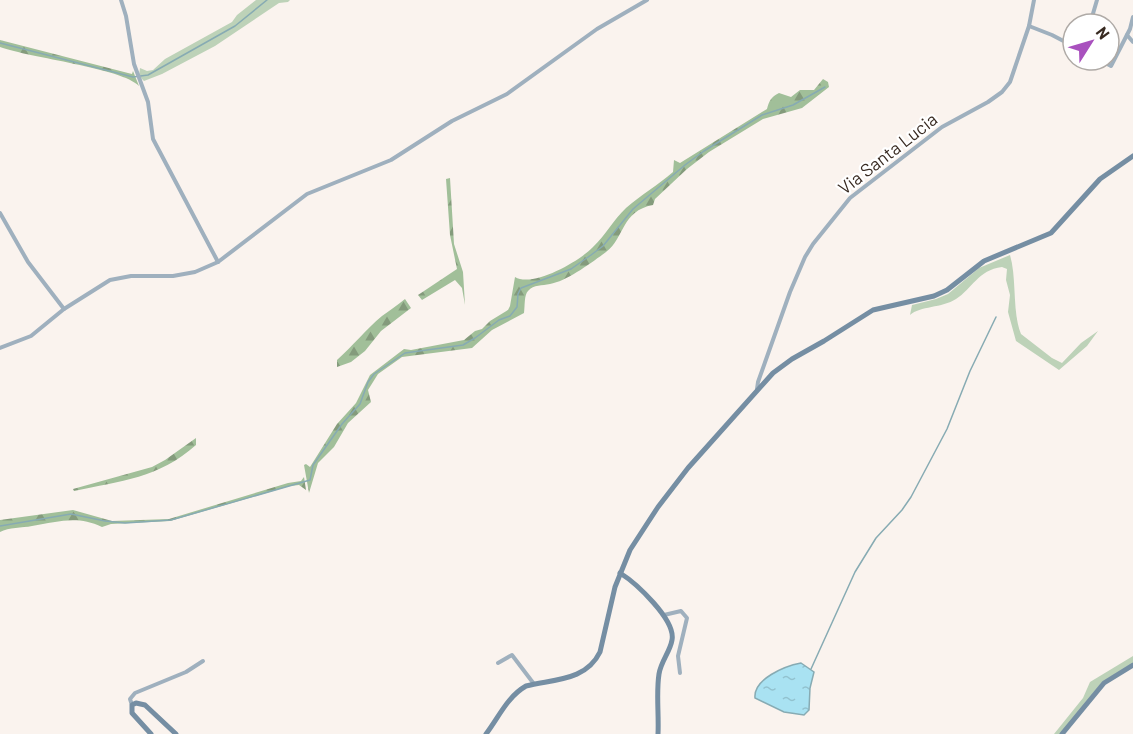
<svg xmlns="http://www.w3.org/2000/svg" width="1133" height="734" font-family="Barlow,sans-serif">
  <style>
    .green { fill: #bdd2b8 }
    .forest { fill: url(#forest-firs) }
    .water { fill: url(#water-ripples); stroke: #87abb3; stroke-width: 1.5 }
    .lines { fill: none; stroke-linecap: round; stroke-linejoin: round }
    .stream { stroke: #87abb3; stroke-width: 1.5 }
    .street { stroke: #9fb0be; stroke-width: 4 }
    .secondary { stroke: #758ea3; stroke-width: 5 }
    .labels { text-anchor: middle; stroke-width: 4.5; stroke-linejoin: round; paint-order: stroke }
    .street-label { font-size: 18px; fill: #382a21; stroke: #fff }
  </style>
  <defs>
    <pattern id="forest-firs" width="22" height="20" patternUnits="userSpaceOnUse" patternTransform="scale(1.5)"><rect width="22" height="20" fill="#a1bf99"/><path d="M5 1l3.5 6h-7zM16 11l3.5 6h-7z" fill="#849b7c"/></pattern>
    <pattern id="water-ripples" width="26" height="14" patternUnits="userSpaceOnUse" patternTransform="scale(1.5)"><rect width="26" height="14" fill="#a9e2f2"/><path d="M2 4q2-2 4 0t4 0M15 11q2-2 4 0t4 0" fill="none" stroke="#92c2cf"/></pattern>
  </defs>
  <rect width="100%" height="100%" fill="#faf3ee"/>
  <!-- green -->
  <g class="green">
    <polygon points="256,0 290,0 288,2 279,3 215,46 162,74 144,81 139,76 140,68 147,71 153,70 165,59 232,22 237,15"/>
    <path d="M1010,255c7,24 2,57 11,79l31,24 10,5 19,-20 17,-12 -11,15 -28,24 -43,-29 -8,-29 2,-17 -4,-15 1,-11 -5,-2c-24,3 -30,22 -46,32 -14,9 -36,7 -46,16l2,-10 24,-6 12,-5 31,-26z"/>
    <polygon points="1133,656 1133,663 1102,682 1061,734 1054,734 1083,698 1090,682"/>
  </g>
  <!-- forest -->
  <g class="forest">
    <path d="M0,40l128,33 4,1 1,-3 6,15c-17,-18 -109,-28 -139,-39z"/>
    <path d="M823,79l5,3 1,5 -27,21 -39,11 -54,33 -22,17 -32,30 -2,6c-32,6 -28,33 -47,47 -15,11 -39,29 -56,32 -8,2 -16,0 -22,7 -4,4 -3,15 -4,22l-32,17 -20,18 -70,9 -24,17 -10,16 3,12 -23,21 -14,24 -16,16 -9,30 -5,-28 2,-1 4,3 27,-43 19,-21 14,-28 34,-26 7,1 53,-10 11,-9 7,-2 8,-8 18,-11 2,-4 5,-29c18,11 65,-16 78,-30 13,-12 20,-27 33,-39 15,-13 32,-23 47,-36l1,-12 6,3 87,-54c2,-8 4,-12 12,-16l12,4 9,-7h14z"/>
    <polygon points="450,178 454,244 463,272 465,305 462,288 455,280 422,300 418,295 457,269 450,235 446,179"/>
    <path d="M405,299l6,9 -30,23 -16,20 -14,11 -14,5v-7c16,-14 29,-31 45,-44 8,-6 16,-11 23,-17z"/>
    <path d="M196,438v7c-37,33 -75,36 -122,46l-1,-2 79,-22 13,-7z"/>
    <path d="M304,477l2,13 -7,-5 -9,1 -120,35 -59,3 -9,3c-25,-12 -44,-5 -70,-1 -10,2 -23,1 -32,6v-12l73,-10 39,11 57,-2 119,-36 13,-2z"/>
  </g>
  <!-- water -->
  <path class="water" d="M801,663l13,9 -4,16 -1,22 -5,5 -20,-3 -29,-14c-2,-19 30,-32 46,-35z"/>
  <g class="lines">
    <!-- stream -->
    <g class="stream">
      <polyline points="0,43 133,77 148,75 235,26 267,0"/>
      <polyline points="0,526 71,514 105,521 125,523 171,520 310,480 313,465 342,424 360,404 368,382 374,374 405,353 463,345 475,338 499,320 510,316 517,307 518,294 521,288 571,269 591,255 603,246 633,209 685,165 704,151 762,115 793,105 825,87"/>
      <polyline points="811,669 855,572 876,538 902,510 911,497 947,429 970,371 996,317"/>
    </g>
    <!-- street -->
    <g class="street">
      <polyline points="121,0 126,16 134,64 148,102 153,139 218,262"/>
      <polyline points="1092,17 1097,0"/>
      <polyline points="1029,26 1052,35 1073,46"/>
      <polyline points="1127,35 1133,42"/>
      <polyline points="1100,60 1111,66 1130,29 1133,17"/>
      <polyline points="0,213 28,262 64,309"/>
      <polyline points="0,348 31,336 64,309 110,280 131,276 173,276 195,272 218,262 307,194 391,160 452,121 507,94 597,29 647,0"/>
      <polyline points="757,389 758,382 790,292 805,257 813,244 850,198 942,127 988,102 1002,92 1010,82 1029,26 1034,0"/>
      <polyline points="664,615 681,611 687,618 678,656 680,673"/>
      <polyline points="498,663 512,655 534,684"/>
      <polyline points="132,705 130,699 135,693 186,672 203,661"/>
    </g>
    <!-- secondary -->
    <g class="secondary">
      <path d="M620,573c16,10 56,47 52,67 -2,12 -11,21 -13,34 -3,19 0,40 -1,60"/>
      <polyline points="151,734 132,713 132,705 136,703 145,705 176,734"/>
      <path d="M486,734c13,-17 21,-37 40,-48 28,-7 60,-5 74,-34l15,-65 15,-37 28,-43 30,-39 85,-95 19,-14 32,-18 49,-31 61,-14 13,-6 37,-29 67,-28 49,-54 33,-23"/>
      <polyline points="1062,734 1104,683 1133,665"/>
    </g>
  </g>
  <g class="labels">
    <!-- street labels -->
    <g class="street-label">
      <text transform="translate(888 154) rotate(-38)" y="6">Via Santa Lucia</text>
    </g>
  </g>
  <!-- north arrow -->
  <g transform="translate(1091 42) rotate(53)"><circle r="28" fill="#ffffff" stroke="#afaaa6" stroke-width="1.5"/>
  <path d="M0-4.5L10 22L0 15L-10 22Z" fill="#a951be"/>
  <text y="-9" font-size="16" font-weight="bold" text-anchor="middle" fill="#382a21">N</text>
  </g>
</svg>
